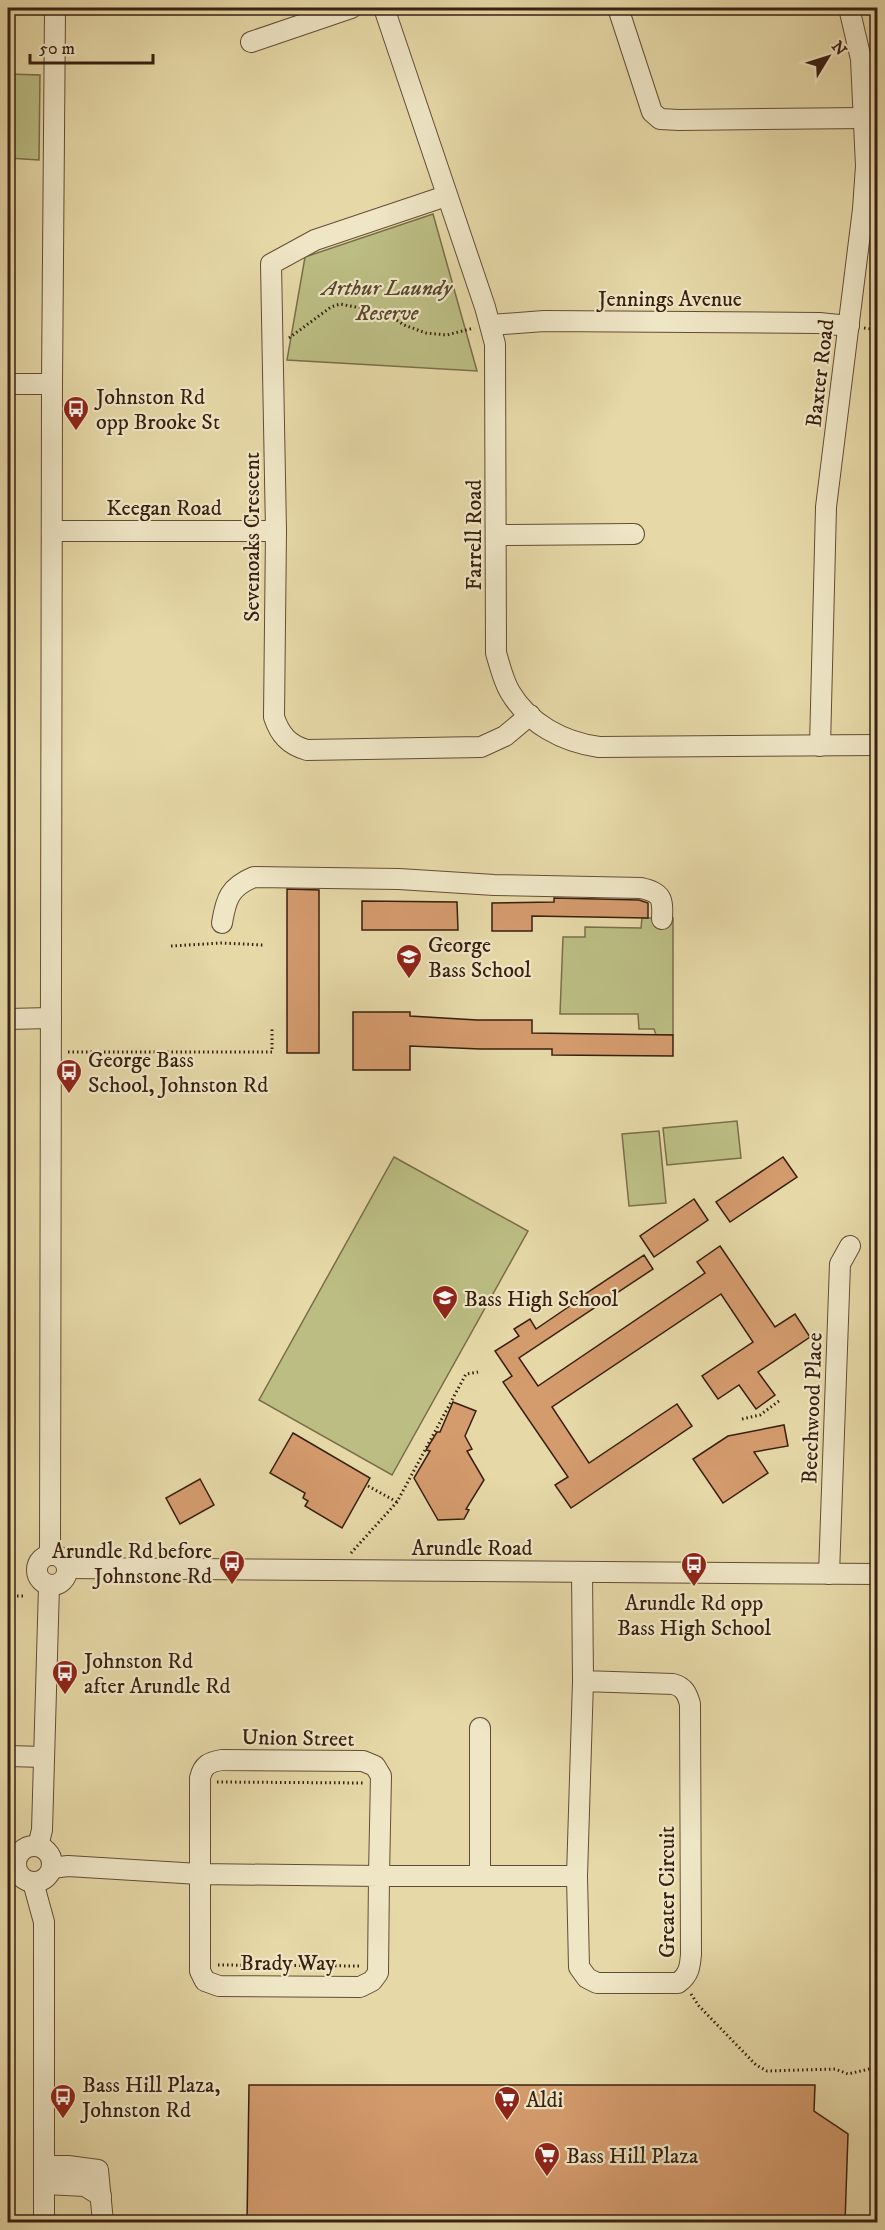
<svg xmlns="http://www.w3.org/2000/svg" width="885" height="2230" font-family="'IM FELL DW Pica',serif">
  <style>
    .green { fill: #bbbd83; stroke: #7a6e4a; stroke-width: 1.5 }
    .building { fill: #d49b6d; stroke: #381f10; stroke-width: 1.5 }
    .lines { fill: none; stroke-linecap: round; stroke-linejoin: round }
    .minor-casing { stroke: #644d36; stroke-width: 22 }
    .path { stroke: #381f10; stroke-width: 3; stroke-dasharray: 1.5 3; stroke-linecap: butt }
    .minor { stroke: #efe6c6; stroke-width: 20 }
    .labels { text-anchor: middle; stroke-width: 4.5; stroke-linejoin: round; paint-order: stroke }
    .park-label { font-size: 22px; font-style: italic; fill: #59462d; stroke: #efe6c6 }
    .street-label { font-size: 22px; fill: #381f10; stroke: #efe6c6 }
    .poi-label { font-size: 22px; fill: #381f10; stroke: #efe6c6; text-anchor: start }
  </style>
  <rect width="100%" height="100%" fill="#e6d8a7"/>
  <filter id="stains"><feTurbulence type="fractalNoise" baseFrequency=".00333" numOctaves="4"/><feColorMatrix values="0 0 0 0 .2 0 0 0 0 .09 0 0 0 0 .02 0 0 0 .5 -.17"/></filter>
  <radialGradient id="worn" r=".72"><stop offset=".6" stop-color="#630" stop-opacity="0"/><stop offset="1" stop-color="#630" stop-opacity=".3"/></radialGradient>
  <!-- green -->
  <g class="green">
    <polygon points="8,74 40,75 39,160 8,158"/>
    <polygon points="433,214 477,371 287,360 305,257"/>
    <polygon points="642,918 673,918 673,1035 656,1035 654,1029 639,1029 638,1014 560,1014 563,937 585,937 585,927 641,928"/>
    <polygon points="737,1121 741,1158 667,1165 663,1128"/>
    <polygon points="659,1131 666,1203 629,1206 622,1134"/>
    <polygon points="394,1157 528,1231 392,1475 259,1400"/>
  </g>
  <!-- building -->
  <g class="building">
    <polygon points="287,889 319,890 319,1053 287,1053"/>
    <polygon points="554,898 639,900 648,903 648,918 532,916 532,931 492,931 492,903 554,902"/>
    <polygon points="362,901 457,902 458,930 362,930"/>
    <polygon points="353,1012 410,1012 410,1016 477,1020 532,1020 532,1033 673,1035 673,1056 552,1055 552,1049 480,1049 410,1046 410,1070 353,1070"/>
    <polygon points="783,1157 797,1177 730,1222 716,1202"/>
    <polygon points="694,1199 708,1220 654,1257 640,1236"/>
    <polygon points="720,1246 775,1327 795,1314 810,1337 758,1372 775,1395 756,1409 739,1385 718,1399 702,1376 753,1342 721,1294 552,1407 589,1463 677,1404 692,1426 571,1508 555,1485 568,1477 503,1382 512,1376 495,1351 519,1336 514,1329 530,1319 536,1329 583,1297 582,1296 644,1255 653,1269 519,1358 538,1386 705,1273 697,1262"/>
    <polygon points="453,1402 476,1411 465,1436 472,1449 467,1451 484,1480 466,1509 469,1510 464,1519 438,1520 414,1478 430,1451 426,1450 437,1432 440,1432"/>
    <polygon points="784,1425 788,1446 754,1452 768,1473 723,1503 693,1459 728,1436"/>
    <polygon points="293,1433 370,1478 342,1528 305,1506 308,1501 303,1498 305,1493 270,1473"/>
    <polygon points="200,1479 214,1505 180,1524 166,1498"/>
    <polygon points="249,2085 815,2085 814,2111 848,2134 845,2223 247,2223"/>
  </g>
  <g class="lines">
    <defs>
      <g id="minor">
        <path d="M384,8l101,299 10,37 1,309c4,13 7,27 14,39 19,32 53,50 89,55l279,-2"/>
        <polyline points="618,8 652,112 660,119 679,120 865,118"/>
        <polyline points="251,42 351,8"/>
        <path d="M446,196l-131,44 -44,24 5,267 -2,186c6,18 15,28 33,33l174,-3 24,-11 25,-21"/>
        <polyline points="491,325 544,321 819,323 849,326"/>
        <polyline points="8,384 52,384"/>
        <polyline points="52,531 276,531"/>
        <polyline points="497,535 634,534"/>
        <polyline points="820,746 826,507 863,209 866,166 861,59 849,8"/>
        <path d="M222,923c4,-25 8,-36 32,-46l145,2 95,6 147,3c21,5 22,10 21,31"/>
        <polyline points="8,1019 51,1018"/>
        <polyline points="50,1554 52,384 55,8"/>
        <circle cx="52" cy="1570" r="15"/>
        <polyline points="67,1568 878,1574"/>
        <path d="M582,1572l1,109 -6,195 2,91 8,11 10,5h81c11,-8 12,-16 13,-29l-1,-250c-3,-11 -6,-17 -17,-20l-90,-3"/>
        <polyline points="829,1574 840,1264 850,1246"/>
        <polyline points="8,1756 44,1757"/>
        <circle cx="34" cy="1864" r="18"/>
        <polyline points="38,1846 42,1830 49,1586"/>
        <path d="M52,1868l16,-2 131,8 180,2 -1,97 -6,8 -12,6 -141,-1 -14,-5 -5,-10v-193c3,-13 9,-16 22,-18l141,1 12,5 6,10 -2,100h198"/>
        <polyline points="480,1876 480,1728"/>
        <polyline points="33,1882 44,1922 44,2222"/>
        <polyline points="45,2166 68,2166 98,2170 103,2222"/>
        <polyline points="45,2184 85,2186 101,2196"/>
      </g>
    </defs>
    <!-- minor casing -->
    <use href="#minor" class="minor-casing"/>
    <!-- path -->
    <g class="path">
      <polyline points="864,328 878,330"/>
      <polyline points="289,338 331,307 340,304 386,313 404,325 426,333 447,335 474,328"/>
      <polyline points="171,946 222,943 263,945"/>
      <polyline points="68,1052 272,1052 272,1028"/>
      <polyline points="742,1419 760,1415 779,1401"/>
      <polyline points="368,1486 397,1502"/>
      <polyline points="351,1553 397,1502 466,1374 478,1372"/>
      <polyline points="8,1596 26,1596"/>
      <polyline points="217,1782 364,1783"/>
      <polyline points="218,1965 362,1966"/>
      <polyline points="691,1994 699,2006 756,2065 767,2071 835,2069 848,2074 878,2067"/>
    </g>
    <!-- minor -->
    <use href="#minor" class="minor"/>
  </g>
  <!-- icons -->
  <defs>
    <symbol id="bus-pin" viewBox="-11 -11 22 30"><path d="M0 17L-7.5 6A9.5 9.5 0 1 1 7.5 6Z" fill="#8f2418" stroke="#efe6c6"/><path d="M-5-6H5V4H4V6H2V4H-2V6H-4V4H-5ZM-3.5-4V0h7V-4ZM-3.5 1.2v1.5H-2V1.2ZM2 1.2v1.5H3.5V1.2Z" fill="#fff"/></symbol>
    <symbol id="school-pin" viewBox="-11 -11 22 30"><path d="M0 17L-7.5 6A9.5 9.5 0 1 1 7.5 6Z" fill="#8f2418" stroke="#efe6c6"/><path d="M0-5L7-2L0 1L-7-2ZM-4 1L0 2.5L4 1V4Q0 6-4 4Z" fill="#fff"/></symbol>
    <symbol id="supermarket-pin" viewBox="-11 -11 22 30"><path d="M0 17L-7.5 6A9.5 9.5 0 1 1 7.5 6Z" fill="#8f2418" stroke="#efe6c6"/><path d="M-6-5.5h2.5l.6 2H6L4.5 2H-2.5L-4.4-4H-6ZM-1.5 3.2a1.3 1.3 0 1 0 .1 0ZM3 3.2a1.3 1.3 0 1 0 .1 0Z" fill="#fff"/></symbol>
  </defs>
  <g fill-rule="evenodd">
    <use href="#bus-pin" x="61" y="394" width="30" height="40"/>
    <use href="#school-pin" x="394" y="942" width="30" height="40"/>
    <use href="#bus-pin" x="54" y="1057" width="30" height="40"/>
    <use href="#school-pin" x="430" y="1283" width="30" height="40"/>
    <use href="#bus-pin" x="217" y="1548" width="30" height="40"/>
    <use href="#bus-pin" x="679" y="1550" width="30" height="40"/>
    <use href="#bus-pin" x="50" y="1658" width="30" height="40"/>
    <use href="#bus-pin" x="48" y="2082" width="30" height="40"/>
    <use href="#supermarket-pin" x="492" y="2084" width="30" height="40"/>
    <use href="#supermarket-pin" x="532" y="2140" width="30" height="40"/>
  </g>
  <g class="labels">
    <!-- park labels -->
    <g class="park-label">
      <text x="387" y="295">Arthur Laundy<tspan x="387" dy="25">Reserve</tspan></text>
    </g>
    <!-- street labels -->
    <g class="street-label">
      <text x="670" y="306">Jennings Avenue</text>
      <text transform="translate(819 373) rotate(-83)" y="8">Baxter Road</text>
      <text x="164" y="515">Keegan Road</text>
      <text transform="translate(473 535) rotate(-90)" y="8">Farrell Road</text>
      <text transform="translate(251 537) rotate(-90)" y="8">Sevenoaks Crescent</text>
      <text transform="translate(811 1408) rotate(-88)" y="8">Beechwood Place</text>
      <text x="472" y="1555">Arundle Road</text>
      <text transform="translate(298 1737) rotate(1)" y="8">Union Street</text>
      <text transform="translate(666 1892) rotate(-90)" y="8">Greater Circuit</text>
      <text x="288" y="1970">Brady Way</text>
    </g>
    <!-- poi labels -->
    <g class="poi-label">
      <text x="96" y="404">Johnston Rd<tspan x="96" dy="25">opp Brooke St</tspan></text>
      <text x="428" y="952">George<tspan x="428" dy="25">Bass School</tspan></text>
      <text x="88" y="1067">George Bass<tspan x="88" dy="25">School, Johnston Rd</tspan></text>
      <text x="464" y="1306">Bass High School</text>
      <text x="212" y="1558" text-anchor="end">Arundle Rd before<tspan x="212" dy="25">Johnstone Rd</tspan></text>
      <text x="694" y="1610" text-anchor="middle">Arundle Rd opp<tspan x="694" dy="25">Bass High School</tspan></text>
      <text x="84" y="1668">Johnston Rd<tspan x="84" dy="25">after Arundle Rd</tspan></text>
      <text x="82" y="2092">Bass Hill Plaza,<tspan x="82" dy="25">Johnston Rd</tspan></text>
      <text x="526" y="2107">Aldi</text>
      <text x="566" y="2163">Bass Hill Plaza</text>
    </g>
  </g>
  <!-- margin -->
  <rect width="885" height="2230" fill="none" stroke="#e6d8a7" stroke-width="30"/>
  <rect x="9" y="9" width="867" height="2212" fill="none" stroke="#381f10" stroke-width="3"/>
  <rect x="15" y="15" width="855" height="2200" fill="none" stroke="#381f10" stroke-width="1.5"/>
  <!-- north arrow -->
  <g transform="translate(828 57) rotate(52)" stroke="#efe6c6" stroke-width="4.5" paint-order="stroke">
  <path d="M0-4.5L10 22L0 15L-10 22Z" fill="#381f10"/>
  <text y="-9" font-size="16" font-weight="bold" text-anchor="middle" fill="#381f10">N</text>
  </g>
  <!-- scale -->
  <path d="M30 54v9h123v-9" fill="none" stroke="#381f10" stroke-width="3"/>
  <text x="39" y="54" font-size="18" fill="#381f10" stroke="#efe6c6" stroke-width="4.5" paint-order="stroke">50 m</text>
  <rect width="100%" height="100%" filter="url(#stains)"/>
  <rect width="100%" height="100%" fill="url(#worn)"/>
</svg>
